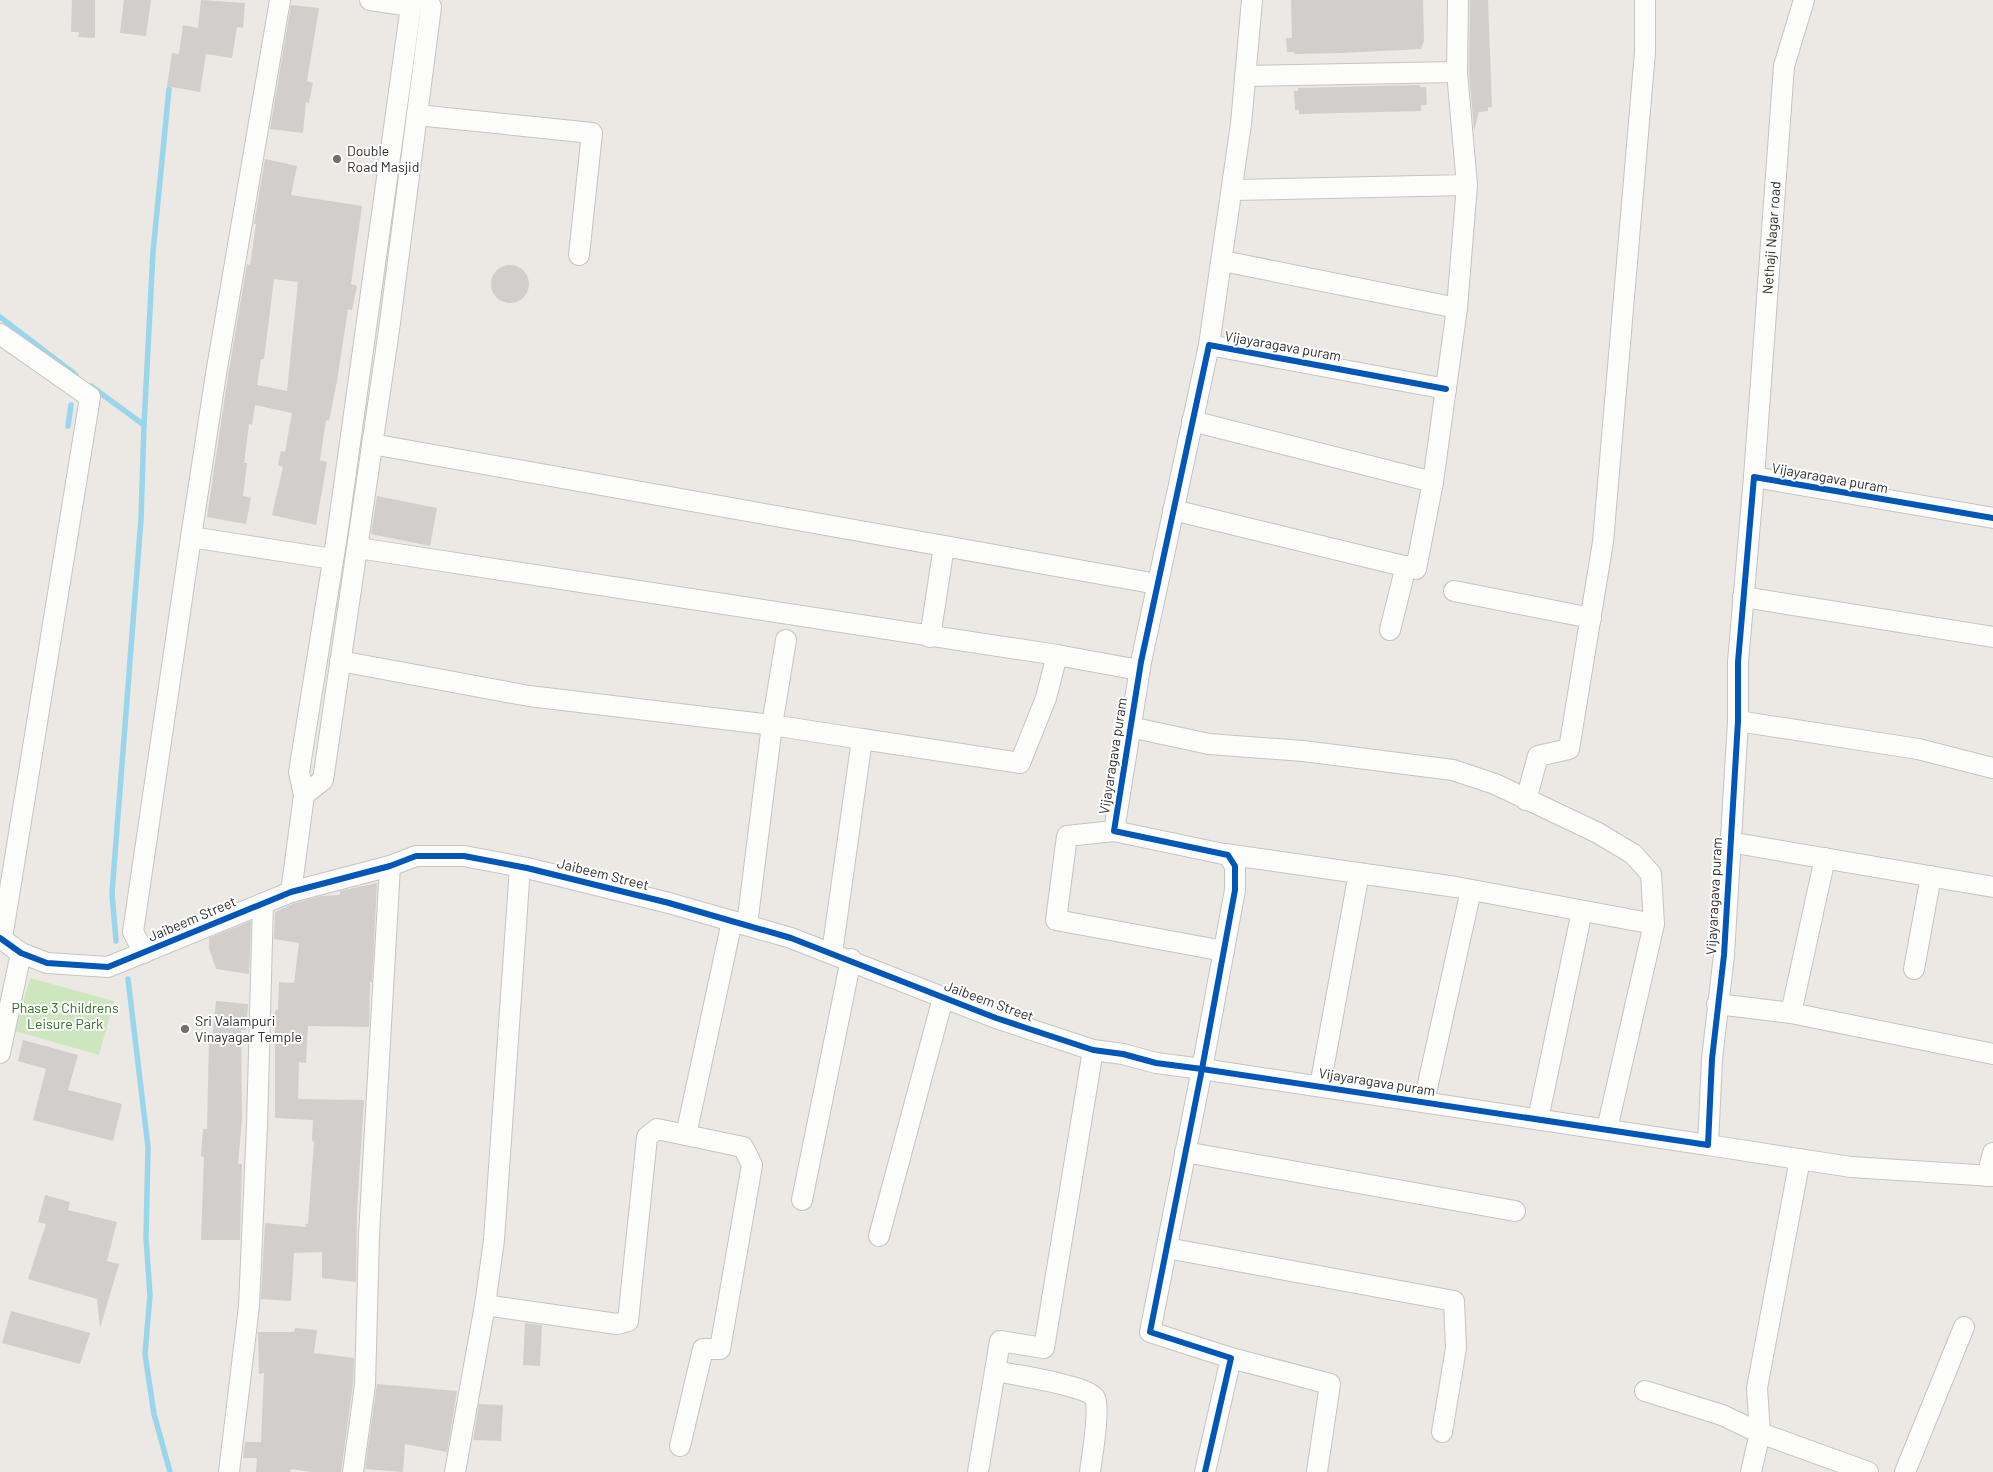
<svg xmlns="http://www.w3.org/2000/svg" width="1993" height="1472" font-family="Barlow,sans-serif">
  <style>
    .green { fill: #cee6be }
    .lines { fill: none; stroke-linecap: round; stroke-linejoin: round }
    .stream { stroke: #99d6ec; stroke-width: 5.5 }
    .building { fill: #d1cecb; fill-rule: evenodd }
    .minor-casing { stroke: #c5c4c5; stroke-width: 22 }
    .minor { stroke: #fcfcfb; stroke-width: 20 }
    .cycleway-casing { stroke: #fff; stroke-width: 9 }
    .cycleway { stroke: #0057b8; stroke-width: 6 }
    .poi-dot { fill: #706f6e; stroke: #fff; stroke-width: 2 }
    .labels { text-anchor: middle; stroke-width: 4; stroke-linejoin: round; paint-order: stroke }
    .poi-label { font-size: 14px; fill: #2e2e2e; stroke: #fff; text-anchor: start }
    .street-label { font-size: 14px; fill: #2e2e2e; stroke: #fff }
    .park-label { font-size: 14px; fill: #2c6e1b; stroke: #fff }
  </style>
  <rect width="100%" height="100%" fill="#ece8e4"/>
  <!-- green -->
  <polygon class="green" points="30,978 114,1001 99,1055 15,1031"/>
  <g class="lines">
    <!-- stream -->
    <g class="stream">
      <polyline points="0,317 76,375 75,380"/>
      <polyline points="91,386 144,425"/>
      <polyline points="68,426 71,405"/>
      <polyline points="116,941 112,893 141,519 144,425 153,252 169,89"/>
      <polyline points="128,979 148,1147 146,1238 150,1295 145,1354 154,1414 170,1472"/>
    </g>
  </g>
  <!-- building -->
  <g class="building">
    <polygon points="72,0 95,0 95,38 78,37 79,32 71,32"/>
    <polygon points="124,0 151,0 146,36 120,33"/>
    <polygon points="201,0 245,3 243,28 237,27 232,58 206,54 200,92 167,86 172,53 179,54 183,25 198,28"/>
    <polygon points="1291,0 1423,0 1424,41 1421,49 1341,53 1294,54 1294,52 1287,52 1286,38 1292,38"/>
    <polygon points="1470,0 1488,0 1492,107 1488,107 1488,111 1479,112 1474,131 1469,72"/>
    <polygon points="291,5 319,8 307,81 313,83 309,103 306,102 303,133 270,129"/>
    <polygon points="1420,85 1420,87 1426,87 1427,105 1421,105 1421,111 1299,114 1299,110 1295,110 1294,91 1298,91 1298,88"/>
    <path d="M265,159l32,7 -6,29 71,11 -11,78 6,2 -5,24 -4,-1 -11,72 -8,40 -3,-1 -6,40 7,2 -11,63 -44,-10 11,-48 -5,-2 3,-14 4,1 7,-39 -37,-8 -3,20 -3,-1 -5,39h3l-4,33 8,2 -5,26 -39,-7 21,-141 19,-112 3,1 6,-41h-2zM274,279l24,3 -11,109 -30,-6 4,-26h3z"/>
    <circle cx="510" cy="284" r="19"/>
    <polygon points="377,496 437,508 430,546 371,534"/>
    <polygon points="377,883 372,982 370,982 369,1027 308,1026 306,1063 299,1062 298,1099 364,1100 357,1209 356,1282 322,1278 322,1252 294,1253 291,1301 261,1299 265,1223 306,1227 305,1224 308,1224 314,1142 312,1141 313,1120 275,1118 275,1010 278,1010 279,982 294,983 299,943 274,939 275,912 295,903 321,896 340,895 340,891"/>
    <polygon points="251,921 249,974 216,969 209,948 209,938"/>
    <polygon points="216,1001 248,1004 246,1030 241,1030 242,1119 238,1164 242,1164 240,1240 201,1240 204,1157 201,1156 203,1129 207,1129 209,1038 212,1038"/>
    <polygon points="23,1040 78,1055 68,1090 122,1104 113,1141 33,1120 46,1069 18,1061"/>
    <polygon points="45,1195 70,1202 68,1210 117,1222 107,1261 119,1264 100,1328 97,1299 28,1279 46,1224 38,1222"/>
    <polygon points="11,1311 90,1333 80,1364 2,1343"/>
    <polygon points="525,1323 542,1325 540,1366 523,1365"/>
    <polygon points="295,1328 317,1330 314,1353 354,1358 353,1384 341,1472 312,1472 291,1469 290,1472 256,1472 257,1458 243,1458 245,1442 261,1442 264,1373 259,1374 258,1332 294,1332"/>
    <polygon points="377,1384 457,1391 447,1452 405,1444 403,1472 365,1469"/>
    <polygon points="479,1404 503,1405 501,1441 473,1440"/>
  </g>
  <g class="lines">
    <defs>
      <g id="minor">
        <polyline points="370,0 411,6"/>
        <polyline points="1245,76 1457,72"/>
        <polyline points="417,115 592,133 579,255"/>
        <polyline points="1232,190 1467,185 1457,72 1458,0"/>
        <polyline points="1223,261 1457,308 1433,482"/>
        <polyline points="1457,308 1467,185"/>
        <polyline points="0,334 90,397 2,938"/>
        <polyline points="1209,345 1241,124 1252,0"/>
        <polyline points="1446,389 1209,345 1141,662 1114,831 1228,855 1235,866 1235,890 1202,1069 1708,1145 1712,1059 1724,955 1738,721 1738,662 1754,477 1993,518"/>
        <polyline points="372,444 1157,584"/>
        <path id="s1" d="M1754,477l30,-411 20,-66"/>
        <polyline points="1173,510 1416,569 1433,482 1192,421"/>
        <polyline points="191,537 216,374 280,0"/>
        <polyline points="358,548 1057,655 1139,670"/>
        <polyline points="1454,591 1591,618"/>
        <polyline points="1743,597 1993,637"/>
        <polyline points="1390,630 1406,566"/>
        <polyline points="930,637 944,546"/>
        <polyline points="786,640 772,725 862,739 832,953"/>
        <polyline points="340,661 529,696 772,725 747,925"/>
        <polyline points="1738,721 1918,749 1993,768"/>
        <polyline points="1130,727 1209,744 1303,751 1453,770 1495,784 1598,833 1633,854 1651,874 1654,924 1456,887 1225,854"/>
        <polyline points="862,739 1020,763 1046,698 1057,655"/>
        <polyline points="304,795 323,780 389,330 431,7 428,0"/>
        <polyline points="1526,800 1538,756 1569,749 1603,542 1645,52 1645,0"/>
        <polyline points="1114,831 1067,836 1056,920 1224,951"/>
        <polyline points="1729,842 1993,887"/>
        <polyline points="291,892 304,795 299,772 337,536 411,6 416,0"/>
        <polyline points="0,938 21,953 47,963 108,967 291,892 390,866 416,856 464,856 527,868 669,903 791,938 996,1018 1093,1050 1123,1054 1156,1063 1202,1069 1150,1332 1231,1358 1205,1472"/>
        <polyline points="144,953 133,932 191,537 333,559"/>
        <polyline points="1914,969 1931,876"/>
        <polyline points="1717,1004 1791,1013 1993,1054"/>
        <polyline points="1791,1013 1825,858"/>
        <polyline points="0,1053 21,953"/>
        <polyline points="1320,1086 1359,873"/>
        <polyline points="1424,1102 1471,890"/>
        <polyline points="1538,1119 1582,911"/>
        <polyline points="1607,1129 1654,924"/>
        <polyline points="686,1135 732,921"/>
        <polyline points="1708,1145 1851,1167 1993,1176"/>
        <polyline points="1185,1152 1515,1211"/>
        <polyline points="1800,1159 1757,1388 1760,1433 1868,1472"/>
        <polyline points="1987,1176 1993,1153"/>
        <polyline points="802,1200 851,959"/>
        <polyline points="879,1236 943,998"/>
        <polyline points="1167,1248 1454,1301 1456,1348 1442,1432"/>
        <polyline points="485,1305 617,1324 628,1321 647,1137 657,1129 743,1147 752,1165 720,1349 703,1349 680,1446"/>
        <polyline points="1231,1358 1330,1384 1317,1472"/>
        <path d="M995,1371c15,3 95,15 100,27 5,14 -3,58 -5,74"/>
        <polyline points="1645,1391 1722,1415 1760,1433 1751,1472"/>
        <polyline points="229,1472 249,1306 257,1125 263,903"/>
        <polyline points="353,1472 365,1385 369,1235 390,866"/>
        <polyline points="455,1472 485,1305 494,1240 520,867"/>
        <polyline points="978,1472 1000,1341 1044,1348 1093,1050"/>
        <polyline points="1905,1472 1964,1327"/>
      </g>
    </defs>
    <!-- minor casing -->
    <use href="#minor" class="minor-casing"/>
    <!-- minor -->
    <use href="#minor" class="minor"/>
    <defs>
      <g id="cycleway">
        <polyline points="1446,389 1209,345 1141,662 1114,831 1228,855 1235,866 1235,890 1202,1069 1708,1145 1712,1059 1724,955 1738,721 1738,662 1754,477 1993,518"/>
        <polyline points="0,938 21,953 47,963 108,967 291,892 390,866 416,856 464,856 527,868 669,903 791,938 996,1018 1093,1050 1123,1054 1156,1063 1202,1069 1150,1332 1231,1358 1205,1472"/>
      </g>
    </defs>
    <!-- cycleway casing -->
    <use href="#cycleway" class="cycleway-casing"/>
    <!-- cycleway -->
    <use href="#cycleway" class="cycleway"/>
  </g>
  <!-- markers -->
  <g class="poi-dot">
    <circle cx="337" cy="159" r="5"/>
    <circle cx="185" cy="1029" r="5"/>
  </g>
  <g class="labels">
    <!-- poi labels -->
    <g class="poi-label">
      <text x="347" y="156">Double<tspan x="347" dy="16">Road Masjid</tspan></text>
      <text x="195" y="1026">Sri Valampuri<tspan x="195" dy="16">Vinayagar Temple</tspan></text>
    </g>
    <!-- street labels -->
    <g class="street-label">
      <text dy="5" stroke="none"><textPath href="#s1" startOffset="240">Nethaji Nagar road</textPath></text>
      <text transform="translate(1283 346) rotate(10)" y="5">Vijayaragava puram</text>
      <text transform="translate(1830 478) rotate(10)" y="5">Vijayaragava puram</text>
      <text transform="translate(1113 756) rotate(-81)" y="5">Vijayaragava puram</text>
      <text transform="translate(603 874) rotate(14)" y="5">Jaibeem Street</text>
      <text transform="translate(1714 896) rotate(-87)" y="5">Vijayaragava puram</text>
      <text transform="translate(192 919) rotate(-23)" y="5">Jaibeem Street</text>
      <text transform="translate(989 1001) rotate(20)" y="5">Jaibeem Street</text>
      <text transform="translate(1377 1082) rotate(9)" y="5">Vijayaragava puram</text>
    </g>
    <!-- park labels -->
    <g class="park-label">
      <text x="65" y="1013">Phase 3 Childrens<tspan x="65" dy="16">Leisure Park</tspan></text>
    </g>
  </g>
</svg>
